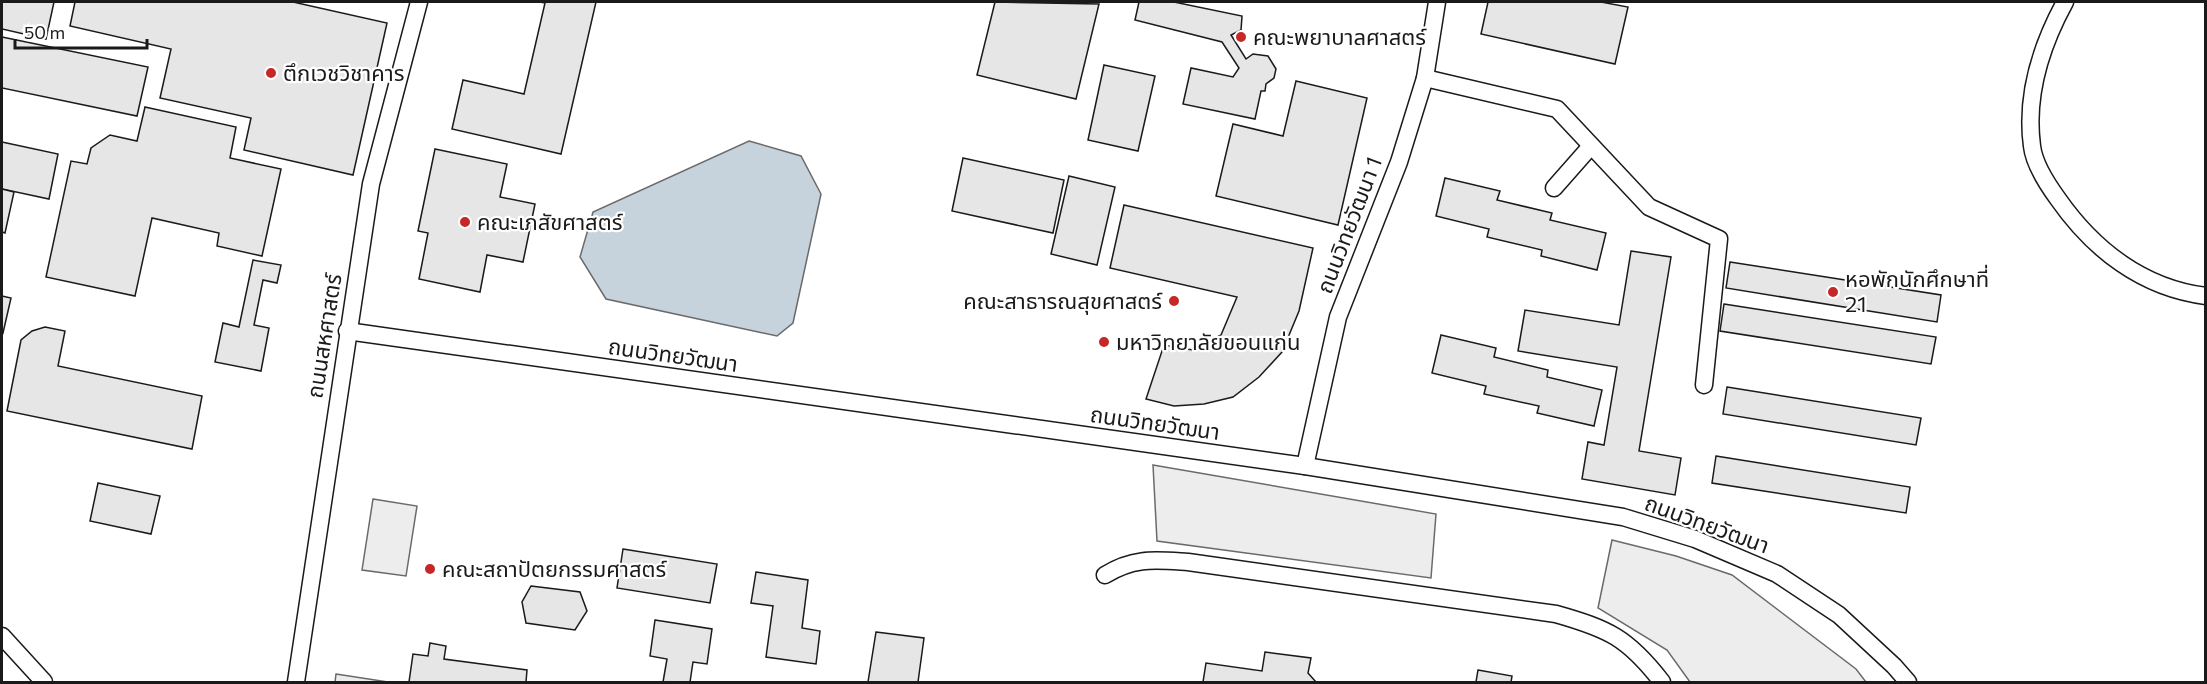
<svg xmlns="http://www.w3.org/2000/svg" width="2207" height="684" viewBox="0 0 2207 684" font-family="Commissioner,'Noto Sans Thai',sans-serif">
  <rect width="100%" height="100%" fill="#fff"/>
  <!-- parking -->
  <g fill="#ededed" stroke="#6a6a6a" stroke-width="1.5">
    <path d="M1153 465 1436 514 1431 578 1157 541Z"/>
    <path d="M373 499 417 506 406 576 362 570Z"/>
    <path d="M1612 540 1676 556 1732 575 1856 669 1866 682H1690L1667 650 1598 608Z"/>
    <path d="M336 674 388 682H335Z"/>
  </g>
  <!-- water -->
  <path fill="#c6d2dc" stroke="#6a6a6a" stroke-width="1.5" d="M749 141 801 156 821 194 793 323 777 336 606 299 580 257 593 212Z"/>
  <!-- building -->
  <g fill="#e6e6e6" stroke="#1a1a1a" stroke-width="1.5">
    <path d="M2 2H54L46 39 2 29Z"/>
    <path d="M75 2H293L387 23 353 175 244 150 251 118 160 98 171 49 70 26Z"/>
    <path d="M540 2H596L561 154 452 129 463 80 524 94 545 3Z"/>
    <path d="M995 2 1099 4 1076 99 977 75Z"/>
    <path d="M1139 2H1174L1242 16 1241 30 1231 35 1246 59 1253 54 1268 56 1276 69 1274 78 1266 84 1265 91H1261L1255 119 1183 104 1191 68 1233 77 1239 68 1222 42 1135 20Z"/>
    <path d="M1488 2H1601L1628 7 1615 64 1481 34Z"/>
    <path d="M2 37 148 67 137 116 2 88Z"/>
    <path d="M1104 65 1155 76 1138 151 1088 140Z"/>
    <path d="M1296 81 1367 98 1338 225 1216 196 1233 124 1283 136Z"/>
    <path d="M145 107 236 127 230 158 281 169 262 256 217 246 219 233 152 218 135 296 46 277 71 161 87 164 91 148 110 135 137 141Z"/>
    <path d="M2 142 58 154 49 199 2 189Z"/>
    <path d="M435 149 507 164 500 197 535 204 523 262 487 255 480 292 419 279 428 233 418 231Z"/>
    <path d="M963 158 1064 180 1053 233 952 211Z"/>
    <path d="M1069 176 1115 187 1097 265 1051 254Z"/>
    <path d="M1445 178 1500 191 1497 200 1552 213 1550 220 1606 233 1597 270 1541 256 1542 250 1487 237 1489 229 1436 216Z"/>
    <path d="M2 189 14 192 5 233 2 232Z"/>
    <path d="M1124 205 1313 248 1299 311 1282 352 1259 377 1233 397 1204 404 1174 406 1146 399 1164 345 1193 350 1221 335 1237 297 1110 268Z"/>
    <path d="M1631 251 1671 257 1639 451 1681 458 1675 495 1582 479 1588 442 1604 445 1617 367 1518 351 1525 310 1619 325Z"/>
    <path d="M253 260 281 265 277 283 263 280 254 325 269 328 261 371 215 362 223 323 239 327Z"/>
    <path d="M1730 262 1941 295 1937 322 1726 288Z"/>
    <path d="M2 296 11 298 3 333 2 332Z"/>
    <path d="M1724 304 1936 337 1931 364 1720 331Z"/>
    <path d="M45 327 65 331 58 366 202 396 192 449 7 411 21 340 32 331Z"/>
    <path d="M1441 335 1496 348 1494 357 1548 370 1547 377 1602 390 1594 426 1537 413 1539 406 1484 394 1486 386 1432 373Z"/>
    <path d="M1727 387 1921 418 1916 445 1723 414Z"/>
    <path d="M1716 456 1910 487 1906 513 1712 483Z"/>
    <path d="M98 483 160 496 151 534 90 521Z"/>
    <path d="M623 549 717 564 710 603 617 588Z"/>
    <path d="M756 572 808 580 802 628 820 631 816 664 766 657 773 606 751 603Z"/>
    <path d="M531 586 580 592 587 611 575 630 526 623 522 602Z"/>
    <path d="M655 620 712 629 707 664 693 662 690 682H663L667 659 650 656Z"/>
    <path d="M876 632 924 638 918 682H868Z"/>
    <path d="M430 643 446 646 444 659 527 670 526 682H409L413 654 428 656Z"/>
    <path d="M1265 652 1311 658 1308 673 1316 682H1203L1206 663 1262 671Z"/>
    <path d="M1478 670 1512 676 1511 682H1476Z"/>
  </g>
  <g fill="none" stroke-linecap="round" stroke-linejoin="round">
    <defs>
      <g id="street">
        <path d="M2065 2C2041 46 2025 94 2032 146 2034 164 2047 184 2058 199 2093 249 2142 288 2206 296"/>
        <path d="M1425 78 1557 109 1649 207 1719 239 1704 385"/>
        <path d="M1554 188 1591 146"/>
        <path d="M347 331 1305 466 1623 517 1695 539 1777 574 1839 615 1894 666 1908 682"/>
        <path d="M1305 466 1338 317 1399 162 1425 78 1437 2"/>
        <path d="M1105 575C1134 557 1155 560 1188 562L1556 614C1609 629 1628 638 1662 682"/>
        <path d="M2 636 44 682"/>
        <path d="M296 682 371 184 419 2"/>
      </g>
    </defs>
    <!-- street casing -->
    <use href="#street" stroke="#1a1a1a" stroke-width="19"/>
    <!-- street -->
    <use href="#street" stroke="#fff" stroke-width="16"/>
  </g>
  <!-- markers -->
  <g fill="#c62828" stroke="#fff" stroke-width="2">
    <circle cx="1241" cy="37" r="6"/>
    <circle cx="271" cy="73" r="6"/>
    <circle cx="465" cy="222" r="6"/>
    <circle cx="1833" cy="292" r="6"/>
    <circle cx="1174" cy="301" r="6"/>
    <circle cx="1104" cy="342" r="6"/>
    <circle cx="430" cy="569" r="6"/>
  </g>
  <g text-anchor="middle" stroke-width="4.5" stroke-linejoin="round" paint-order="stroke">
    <!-- poi labels -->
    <g font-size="22" fill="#1a1a1a" stroke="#fff" text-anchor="start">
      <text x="1253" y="45">คณะพยาบาลศาสตร์</text>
      <text x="283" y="81">ตึกเวชวิชาคาร</text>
      <text x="477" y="230">คณะเภสัขศาสตร์</text>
      <text x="1845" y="287">หอพักนักศึกษาที่<tspan x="1845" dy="25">21</tspan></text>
      <text x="1162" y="309" text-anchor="end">คณะสาธารณสุขศาสตร์</text>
      <text x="1116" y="350">มหาวิทยาลัยขอนแก่น</text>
      <text x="442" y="577">คณะสถาปัตยกรรมศาสตร์</text>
    </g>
    <!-- street labels -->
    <g font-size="22" fill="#1a1a1a" stroke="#fff">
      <text transform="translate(1349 225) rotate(-69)" y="8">ถนนวิทยวัฒนา 1</text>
      <text transform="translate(324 336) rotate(-81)" y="8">ถนนสหศาสตร์</text>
      <text transform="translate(673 355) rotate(8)" y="8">ถนนวิทยวัฒนา</text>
      <text transform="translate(1155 423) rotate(8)" y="8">ถนนวิทยวัฒนา</text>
      <text transform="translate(1707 524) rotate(20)" y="8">ถนนวิทยวัฒนา</text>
    </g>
  </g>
  <!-- border -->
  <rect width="2207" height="684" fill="none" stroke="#1a1a1a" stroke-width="6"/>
  <!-- scale -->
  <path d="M15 39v9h132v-9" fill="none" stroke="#1a1a1a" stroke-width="3"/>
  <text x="24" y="39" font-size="18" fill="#1a1a1a" stroke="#ffffff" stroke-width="4.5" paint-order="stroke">50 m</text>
</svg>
